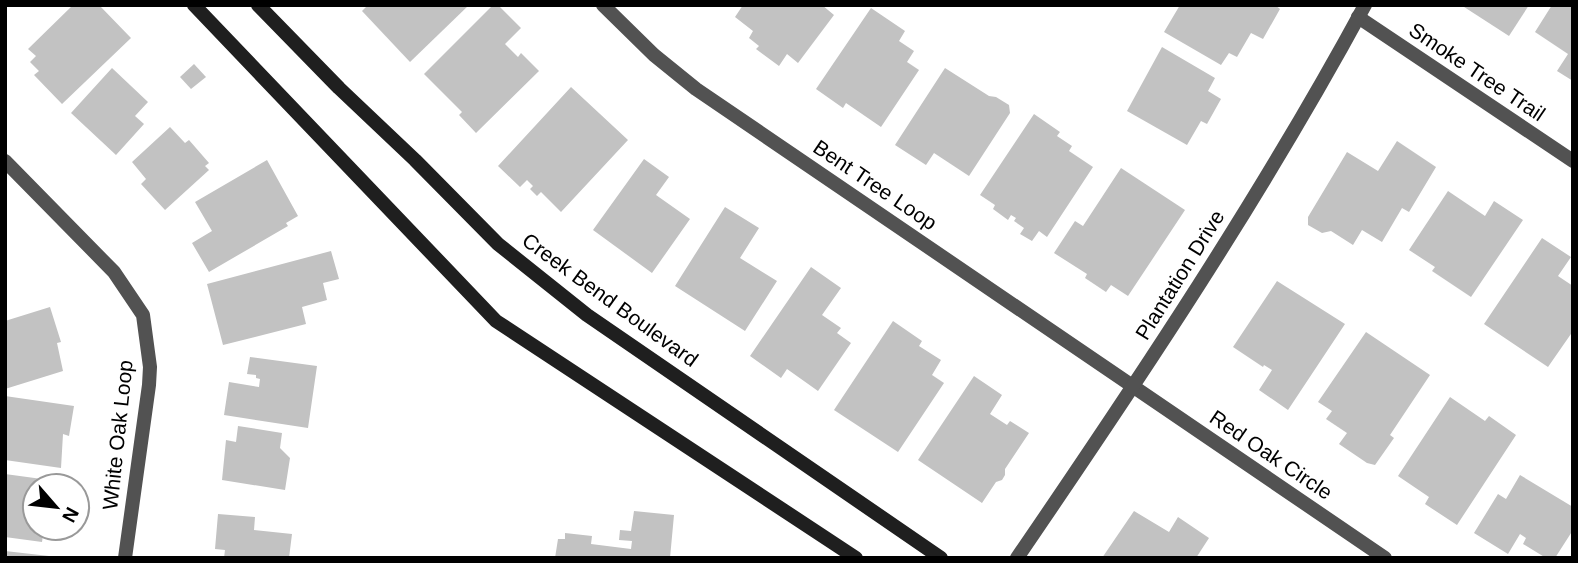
<svg xmlns="http://www.w3.org/2000/svg" width="1578" height="563" viewBox="0 0 1578 563" font-family="Helvetica,sans-serif">
  <rect width="100%" height="100%" fill="#fff"/>
  <!-- building -->
  <g fill="#c2c2c2">
    <path d="M73 5H99L131 38 62 104 34 75 39 71 30 62 36 56 28 49Z"/>
    <path d="M368 5H469L410 62 362 11Z"/>
    <path d="M493 5H498L521 28 505 44 518 57 521 53 539 71 476 133 459 115 462 112 424 74Z"/>
    <path d="M743 5H822L834 15 798 63 787 54 779 66 756 49 759 46 749 38 753 31 735 17Z"/>
    <path d="M1180 5H1275L1280 9 1263 39 1251 33 1237 57 1229 53 1221 65 1164 32Z"/>
    <path d="M1461 5H1529L1509 36Z"/>
    <path d="M1552 5H1573V81L1557 71 1568 54 1535 32Z"/>
    <path d="M871 8 905 31 899 41 914 51 907 62 919 70 881 127 846 103 843 108 816 89Z"/>
    <path d="M1162 47 1215 78 1208 91 1221 99 1207 124 1201 121 1187 145 1127 111Z"/>
    <path d="M194 64 206 77 191 89 180 77Z"/>
    <path d="M112 68 148 102 135 116 144 124 116 155 71 113Z"/>
    <path d="M945 68 989 96 996 97 1009 105 1010 113 969 176 934 153 926 165 895 145Z"/>
    <path d="M571 87 628 140 561 212 541 192 537 196 530 189 533 186 527 180 520 187 498 166Z"/>
    <path d="M1034 114 1060 132 1057 136 1072 146 1069 151 1093 167 1047 237 1039 231 1032 241 1020 234 1024 228 1014 221 1016 218 1011 215 1008 220 993 209 995 205 980 195Z"/>
    <path d="M170 127 185 143 189 140 209 163 205 166 209 170 165 210 141 184 146 179 132 162Z"/>
    <path d="M1397 141 1436 167 1409 212 1402 208 1382 242 1362 230 1353 245 1331 231 1322 233 1308 225V217L1347 152 1378 171Z"/>
    <path d="M644 159 669 177 656 195 690 219 652 273 593 230Z"/>
    <path d="M267 160 298 216 286 223 288 226 209 272 192 243 212 231 195 202Z"/>
    <path d="M1121 168 1185 210 1128 296 1111 285 1106 292 1085 278 1087 274 1054 253 1075 221 1083 226Z"/>
    <path d="M1448 191 1485 216 1494 201 1523 220 1471 297 1432 271 1435 267 1409 250Z"/>
    <path d="M725 207 759 228 740 258 777 281 745 331 675 286Z"/>
    <path d="M1542 238 1571 257 1558 276 1573 286V331L1548 367 1484 324Z"/>
    <path d="M331 251 339 279 323 283 327 300 302 307 306 324 223 345 207 284Z"/>
    <path d="M811 267 841 288 822 315 841 328 837 333 851 343 818 391 787 369 781 378 750 356Z"/>
    <path d="M1277 281 1345 324 1288 410 1259 390 1272 370 1264 365 1263 367 1233 347Z"/>
    <path d="M50 307 61 342 57 343 63 371 5 389V321Z"/>
    <path d="M893 321 922 341 919 346 941 360 932 375 944 383 898 452 834 410Z"/>
    <path d="M1366 332 1430 375 1390 435 1394 438 1375 465 1367 463 1339 444 1347 433 1326 419 1332 411 1318 402Z"/>
    <path d="M250 357 317 366 308 428 224 415 229 382 259 387 260 379 256 378V375L247 374Z"/>
    <path d="M974 376 1002 395 990 414 1007 425 1010 421 1029 433 1005 469V475L1002 480 996 482 982 503 918 460Z"/>
    <path d="M5 396 74 406 69 436 63 434 61 468 5 460Z"/>
    <path d="M1450 397 1485 421 1489 416 1516 435 1457 525 1425 504 1429 497 1398 476Z"/>
    <path d="M238 426 282 433 280 448 290 458 285 490 222 480 226 440 236 442Z"/>
    <path d="M5 474 64 482V486H35V528H44L42 542 5 537Z"/>
    <path d="M1520 475 1573 507V530L1555 558H1546L1523 544 1526 538 1520 534 1508 554 1474 533 1498 494 1506 499Z"/>
    <path d="M634 511 674 515 670 558H555L558 539H565V533L592 536 591 544 631 549 632 541 619 540 620 530 631 531Z"/>
    <path d="M1134 511 1169 532 1178 517 1209 538 1196 558H1102Z"/>
    <path d="M218 514 255 517 254 530 292 534 289 558H224L225 550 215 549Z"/>
    <path d="M5 551 49 556V558H5Z"/>
  </g>
  <g fill="none" stroke-linecap="round" stroke-linejoin="round">
    <!-- street -->
    <g stroke="#525252" stroke-width="14">
      <path d="M603 5 654 55 696 89 1385 558"/>
      <path d="M1358 17 1573 161"/>
      <path d="M5 161 114 272 143 315 150 367 149 385 125 558"/>
      <path d="M1017 558C1140 378 1261 197 1365 5"/>
    </g>
    <!-- secondary -->
    <g stroke="#1f1f1f" stroke-width="14">
      <path d="M194 5 496 321 856 558"/>
      <path d="M258 5 339 88 415 160 498 244 587 315 941 558"/>
    </g>
  </g>
  <g text-anchor="middle" stroke-width="5" stroke-linejoin="round" paint-order="stroke">
    <!-- street labels -->
    <g font-size="21" fill="#000" stroke="#fff">
      <text transform="translate(1477 72) rotate(34)" y="7">Smoke Tree Trail</text>
      <text transform="translate(875 185) rotate(34)" y="7">Bent Tree Loop</text>
      <text transform="translate(1180 275) rotate(-58)" y="7">Plantation Drive</text>
      <text transform="translate(610 300) rotate(36)" y="7">Creek Bend Boulevard</text>
      <text transform="translate(118 435) rotate(-84)" y="7">White Oak Loop</text>
      <text transform="translate(1271 455) rotate(34)" y="7">Red Oak Circle</text>
    </g>
  </g>
  <!-- border -->
  <rect width="1578" height="563" fill="none" stroke="#000000" stroke-width="14"/>
  <!-- north arrow -->
  <g transform="translate(56 507) rotate(118)"><circle r="33" fill="#ffffff" stroke="#999999" stroke-width="2"/>
  <path d="M0-5L12 26L0 18L-12 26Z" fill="#000000"/>
  <text y="-10" font-size="19" font-weight="bold" text-anchor="middle" fill="#000000">N</text>
  </g>
</svg>
